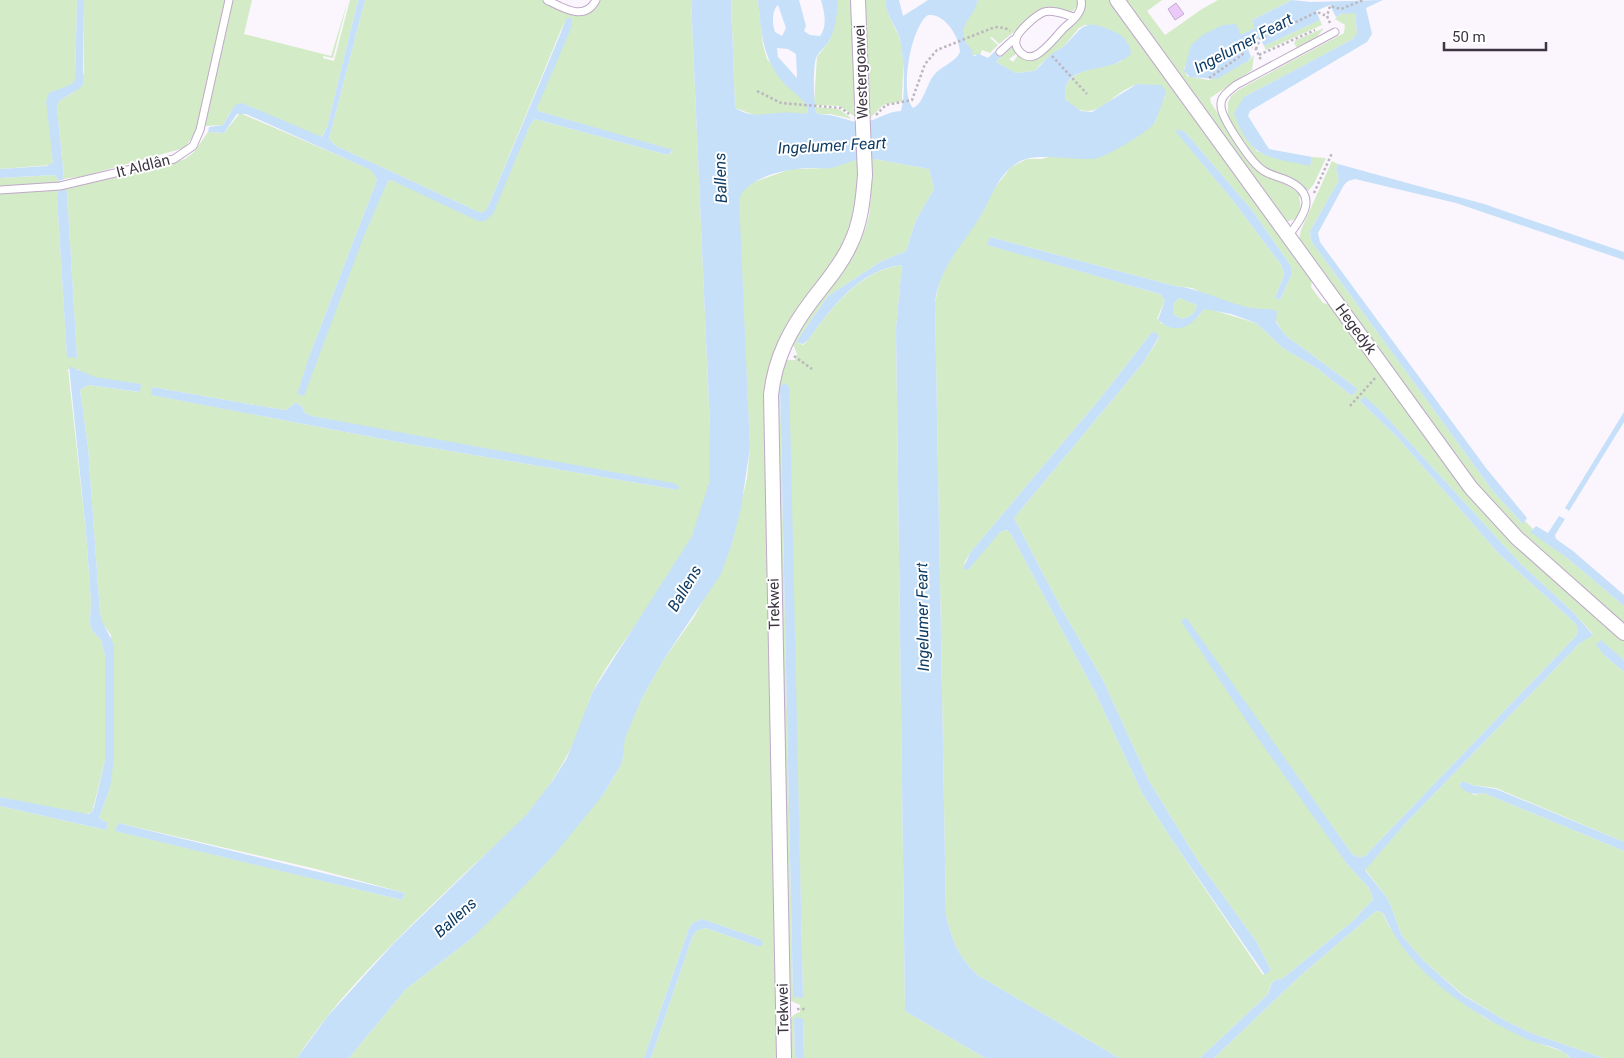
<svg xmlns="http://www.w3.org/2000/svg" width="1624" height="1058" viewBox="0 0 1624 1058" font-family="Roboto,sans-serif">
  <rect width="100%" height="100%" fill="#fbf6fd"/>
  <!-- green -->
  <g fill="#d3ebc6" fill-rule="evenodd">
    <path d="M0 0H77L75 80 73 84 49 93 53 160 51 165 0 169Z"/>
    <path d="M84 0H227L198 130 184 148 84 176 64 179 57 108 59 101 74 92 84 73Z"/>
    <path d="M233 0H252L244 34 331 56 348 0 333 58 323 56V58L334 61 350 0H358L327 127 321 138 249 106 231 111 223 125 205 126Z"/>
    <path d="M365 0H542C556 8 573 21 589 14L600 0H691L710 428C710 445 711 464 709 482 699 559 628 624 593 691 587 703 585 718 579 731 566 761 549 788 528 813 509 835 485 854 464 874 407 929 340 992 297 1058H0V806L106 830 108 823 99 818 110 788 111 635 102 623 100 613 88 447 80 390 88 385 139 392 141 384C125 381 88 381 78 369H68L86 533 91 602 90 622 91 629 101 640 105 655V761L92 812 83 815 0 797V192L59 189 57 197 67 356 77 358 67 192 64 188 133 174 185 159 194 152 208 132 224 133 240 113 372 170 377 180 310 354 388 181 391 180 485 221 530 125 535 119 668 155 673 151 538 111 537 108 565 20 490 202 486 210 481 213 336 146 329 139ZM152 387 278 409 286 410 295 403 301 405 305 413 312 416 678 490 398 442 152 395ZM118 823 316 869 405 893 402 900 116 831Z"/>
    <path d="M731 0H758L763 45 767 59 806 104 808 110 806 114 778 113 757 116 735 108Z"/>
    <path d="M838 0H854L858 119 840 106 814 105 817 57 830 40Z"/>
    <path d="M863 0H885C886 14 894 24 899 37 906 57 902 80 902 101L883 105 870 118H868Z"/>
    <path d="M977 0H1077L1078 5 1072 12 1043 8 999 44 992 37 990 38 998 45 990 53 982 50 980 55H972C970 47 964 41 963 33 963 20 977 11 977 0Z"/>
    <path d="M1084 0H1109L1174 92 1312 278 1311 287 1323 303 1331 305 1462 485 1624 640V660L1601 641 1605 656 1624 672V842L1496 788 1472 785 1463 781 1459 785 1474 795 1484 793 1624 851V1058H1603L1531 1033 1506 1021 1462 994 1424 961 1402 936 1388 899 1365 869 1405 824 1580 643 1593 634 1574 613 1520 563 1381 411 1360 401 1399 439 1499 554 1576 624 1579 627 1576 636 1365 856 1360 858 1352 854 1185 618 1347 864 1369 888 1373 899 1353 921 1282 979C1269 979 1271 987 1267 995L1200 1058H1119L979 976C959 958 952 941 946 915L935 303 941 275 962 240 980 217 993 190 1011 167 1027 159H1042L1155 123 1162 100 1165 97 1158 85C1151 88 1142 82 1135 85 1108 95 1094 128 1066 100 1058 67 1102 70 1122 61L1098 26 1085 25 1079 28 1064 46 1047 58 1034 71 1016 73 996 62 1013 46 1016 54 1009 59 1013 62 1018 55 1026 60 1038 59 1080 16 1085 7ZM1176 131 1185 132 1252 210 1291 266V276L1280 300 1275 298 1284 275 1282 266 1234 202ZM990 237 1175 286 1192 288 1209 296 1232 304 1259 310H1267C1276 317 1278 326 1285 335L1358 389 1352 396 1318 369 1283 348 1256 323 1209 309H1204L1199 316 1162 324 1157 319 1165 300 1160 294 988 245ZM1152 332 1158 335 1159 338 1143 363 1014 518 1061 608 1103 680 1149 781 1198 861 1256 941 1271 970 1263 975 1172 840 1142 793 1096 694 1011 534 1008 530 1000 532 963 565 970 553 1103 395Z"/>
    <path d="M1124 0H1162L1147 11 1165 35 1202 9 1218 0H1292L1252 20 1256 28 1241 35 1191 45 1188 63 1184 68 1187 76 1209 80 1248 61 1254 55 1252 70 1210 98 1211 103 1255 169C1269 180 1286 182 1299 194L1301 210 1296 219 1285 222Z"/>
    <path d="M1355 13 1357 34 1353 39 1244 97 1256 151 1310 165 1312 157 1326 158 1314 184 1308 191 1293 179 1267 169 1259 163 1228 118V103L1231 96 1240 89 1344 33 1345 25 1335 19C1340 12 1347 13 1355 13Z"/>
    <path d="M1320 20 1322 25 1266 50 1264 46Z"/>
    <path d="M1324 28 1317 37 1297 48 1294 43 1296 40Z"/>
    <path d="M815 107 839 109 852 119 830 114H817Z"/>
    <path d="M859 158 862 175 848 240 776 350 781 1058H651L693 935 698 930 706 928 760 947V939L702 919 693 923 689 928 644 1058H349L406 989 471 939 603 795 622 763 624 738 642 698 664 659 694 617 731 547 747 478 750 448 738 199 742 191 754 182 791 169 830 168Z"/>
    <path d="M869 158 929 169 934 189 916 220 906 251 880 262 828 296 798 339V343L803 345 808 340C832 307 859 271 902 265L896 328 905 1011 985 1058H804L803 1019H794L795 1058H787C788 1043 782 1016 800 1012V1005L789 1000 774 423 778 379 786 360H795L797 354 792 342 794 334C819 301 867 250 870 207 872 191 870 174 869 158ZM780 386 793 579 803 997H793Z"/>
    <path d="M1332 161 1338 164 1336 169 1339 180 1310 231 1311 241 1492 490 1522 523 1525 521 1533 529 1531 531 1566 557 1624 606V625L1520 532 1486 497 1299 240 1301 230Z"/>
    <path d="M55 175 60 183 0 187V178Z"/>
    <path d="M1179 298 1197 305C1196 313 1189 318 1181 319L1173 314V304Z"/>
    <path d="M1376 911 1382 912 1390 928 1455 997 1485 1018 1530 1040 1564 1052 1570 1058H1214L1300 976Z"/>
  </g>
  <!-- water -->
  <g fill="#c6e0fa" fill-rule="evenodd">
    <path d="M77 0H84L83 84 80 88 59 101 57 108 64 179 59 181 55 175 0 178V169L47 166 53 162 46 101 49 93 72 84 75 80Z"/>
    <path d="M358 0H365L329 139 336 146 481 213 486 210 490 202 567 18H571L572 26 537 108 538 111 673 150 668 155 535 119 530 125 493 214 485 221H478L391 180 388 181 364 236 304 396 297 394 310 354 377 180 371 170 246 114H237L224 133 208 132 209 127 223 125 235 105 242 103 322 137 327 127Z"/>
    <path d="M691 0H731L735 108C753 118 759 114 778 113 787 112 797 113 806 114L808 110C805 98 790 91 782 81 762 57 761 30 758 0H799L806 26 804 31 810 35 820 36C828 26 824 11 821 0H838C837 13 836 27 830 39 827 46 819 51 816 58 813 67 813 106 817 114 831 114 842 118 855 122 870 126 885 111 901 111 906 95 904 52 899 36 894 23 886 15 885 0H899L903 16 928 0H977C978 17 949 26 973 51L972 55 976 56 977 53 988 58 997 49 1003 55 996 62 1016 73 1034 71C1040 67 1043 62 1048 57 1052 53 1059 50 1064 46 1083 28 1082 17 1113 31 1124 36 1130 43 1131 54 1124 60 1116 64 1107 66 1088 71 1060 71 1066 100L1081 111 1092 112 1137 84 1161 85 1166 91C1166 94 1157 118 1155 122 1149 132 1106 157 1094 159 1075 160 1041 154 1026 159 999 168 993 196 980 217 962 246 939 267 935 303L946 915C952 941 959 958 979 976L1119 1058H985L905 1011 896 328 902 265C859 270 832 307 808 340L803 344 798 343V339L828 296 880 262 906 251 916 220 934 189 929 169 869 158C855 158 844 165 831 168 824 169 815 168 808 168 785 169 748 177 739 199L750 448 741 508 731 547 721 574 664 659 642 698 625 738 622 763 603 795 554 855 501 910 471 939 406 989 349 1058H297L327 1017 394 943 527 814 553 780 567 758 593 691 692 536 709 483 710 428ZM778 5 786 28 782 36 775 32C772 24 772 10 778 5ZM928 15C945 13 959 36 960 52 956 62 941 66 934 75 926 85 924 103 913 108 899 94 911 26 928 15ZM777 48 788 49 796 54 797 78 778 57Z"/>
    <path d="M1292 0 1311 2 1383 0 1366 8 1372 34 1367 42 1250 111 1248 116 1269 149 1312 157 1310 166C1268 157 1250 159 1234 113L1244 97 1353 39 1357 33 1355 13 1341 14 1336 17 1330 5 1316 11 1320 20 1264 46 1260 38 1246 44 1251 57 1248 61 1217 79 1190 77 1184 71 1191 45 1204 34 1223 25 1236 24 1241 35 1255 28 1252 20Z"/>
    <path d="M1177 129 1185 132 1252 210 1291 266V276L1280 300 1275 298 1284 275 1282 266 1234 202 1176 132Z"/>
    <path d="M1338 164 1484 204 1624 252V260L1456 203 1355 179 1348 181 1344 185 1318 233 1320 242 1486 468 1527 518 1523 524 1492 490 1311 241 1310 231 1339 180 1336 169Z"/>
    <path d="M64 188 67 192 77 358 67 357 57 197 59 189Z"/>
    <path d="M990 237 1175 286C1198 288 1222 301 1247 307 1256 310 1272 308 1277 311L1276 322 1285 335 1358 389 1352 396 1318 369 1283 348 1256 323 1231 314 1204 309C1191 327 1177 336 1158 320L1165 300 1160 294 987 245ZM1179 298 1197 305C1196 313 1189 318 1181 319L1173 314V304Z"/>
    <path d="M1152 332 1157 333 1159 337 1143 363 1014 518 1061 608 1103 680 1149 781 1198 861 1256 941 1271 970 1265 975 1172 840 1142 793 1096 694 1011 534 1007 530 1000 532 968 570 963 569 970 553 1103 395Z"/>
    <path d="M69 366 95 377 141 384 140 392 88 385 80 390 88 447 100 613C102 627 112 635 114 648V759L110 788 99 818 108 823 106 830 0 806V797L88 814 92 812 94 807 105 761V655L101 640 91 629 90 622 91 602 86 533Z"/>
    <path d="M786 383 789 387 791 455 803 998 793 997 780 386Z"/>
    <path d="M152 387 278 409 286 410 295 403 301 405 305 413 312 416 673 483 679 486 678 490 398 442 151 395Z"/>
    <path d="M1364 396 1381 411 1520 563 1574 613 1593 635 1580 643 1405 824 1365 870 1388 899 1402 936 1424 961 1461 994 1506 1021 1531 1033 1603 1058H1570C1563 1047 1540 1045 1529 1040 1471 1014 1410 974 1384 915L1382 912 1376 911 1300 976 1214 1058H1200L1267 995C1272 987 1269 979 1282 979L1353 921 1373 899 1369 888 1347 864 1257 737 1181 621 1185 618 1188 620 1352 854 1360 858 1365 856 1576 636 1578 630 1576 624 1499 554 1399 439 1360 401Z"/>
    <path d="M1624 412V422L1569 511 1565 508Z"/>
    <path d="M1559 516 1565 519 1555 535 1556 539 1573 551 1624 595V606L1566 557 1530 532 1536 526 1548 533Z"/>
    <path d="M1601 640 1624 660V672L1605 656 1596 645Z"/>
    <path d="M1463 781 1472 785 1496 789 1624 842V851L1484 793C1474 795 1466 794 1459 785Z"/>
    <path d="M118 823 405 893 402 900 115 831Z"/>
    <path d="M702 919 760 939 763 943 760 947 706 928 698 930 693 935 651 1058H644L689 928 693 923Z"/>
    <path d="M797 1017 803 1019 804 1058H795L794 1019Z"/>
  </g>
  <!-- building -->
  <path fill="#ebc9fa" stroke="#c1accb" d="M1176 3 1184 14 1175 20 1168 9Z"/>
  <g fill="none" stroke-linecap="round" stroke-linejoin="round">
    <defs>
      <g id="service">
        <path d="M547 0C563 8 585 22 596 0"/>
        <path d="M1074 17C1066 15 1053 9 1044 12 1036 15 1018 31 1016 39 1014 49 1025 61 1036 55 1046 50 1056 36 1064 28 1072 21 1084 12 1081 0"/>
        <path d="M1000 52 1013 40H1016"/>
        <path d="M0 190 60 186 174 159 193 146 200 130 229 0"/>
        <path d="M1288 236C1306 214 1319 193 1284 179 1276 176 1266 174 1260 168 1250 160 1221 118 1221 106 1220 96 1229 91 1236 85L1335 32"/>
      </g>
      <g id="minor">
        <path d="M858 0 862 104"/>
        <path d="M1117 0 1471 488 1517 538 1624 633"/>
        <path d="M784 1058 771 395C775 358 790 329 813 299 826 282 841 265 850 245 861 223 863 200 865 175"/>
      </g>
    </defs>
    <!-- service casing -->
    <use href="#service" stroke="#bfa9c9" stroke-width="9"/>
    <!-- minor casing -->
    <use href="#minor" stroke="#bfa9c9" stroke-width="16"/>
    <!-- path -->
    <g stroke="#bcb6bf" stroke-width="2.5" stroke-dasharray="2.5 2.5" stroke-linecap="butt">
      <path d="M1330 23 1327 16 1330 6 1341 9 1363 0"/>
      <path d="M1256 49 1260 39 1317 12 1327 16"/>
      <path d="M1259 55 1315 30"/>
      <path d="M1052 56 1087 94"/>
      <path d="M1209 78 1242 55 1247 45 1256 49 1261 60"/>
      <path d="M757 91 781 103 841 108 849 114"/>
      <path d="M876 115 886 105 912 100 925 64 937 50 995 27 1005 28 1010 31"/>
      <path d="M1314 193 1332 153"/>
      <path d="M794 356 812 369"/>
      <path d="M1350 406 1376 377"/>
      <path d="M797 1009H806"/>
    </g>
    <!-- service -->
    <use href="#service" stroke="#fff" stroke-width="7"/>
    <!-- minor -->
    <use href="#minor" stroke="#fff" stroke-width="14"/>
    <defs>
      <path id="minor-bridge" d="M862 104 865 175"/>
    </defs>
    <!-- minor-bridge casing -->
    <use href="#minor-bridge" stroke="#bfa9c9" stroke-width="16" stroke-linecap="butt"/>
    <!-- minor-bridge -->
    <use href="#minor-bridge" stroke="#fff" stroke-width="14"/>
  </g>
  <g text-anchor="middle" stroke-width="4" stroke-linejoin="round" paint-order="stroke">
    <!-- street labels -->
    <g font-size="15" fill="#3e3542" stroke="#fff">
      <text transform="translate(861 72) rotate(-92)" y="5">Westergoawei</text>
      <text transform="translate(143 166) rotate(-14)" y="5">It Aldlân</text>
      <text transform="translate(1356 329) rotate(54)" y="5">Hegedyk</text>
      <text transform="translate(774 604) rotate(-91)" y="5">Trekwei</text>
      <text transform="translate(783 1009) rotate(-91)" y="5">Trekwei</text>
    </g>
    <!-- water labels -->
    <g font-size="16" font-style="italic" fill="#0e3c64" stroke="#fff">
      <text transform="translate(1243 43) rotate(-28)" y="6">Ingelumer Feart</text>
      <text transform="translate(832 145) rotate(-3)" y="6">Ingelumer Feart</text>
      <text transform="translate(720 178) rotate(-92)" y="6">Ballens</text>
      <text transform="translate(684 588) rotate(-59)" y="6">Ballens</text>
      <text transform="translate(922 617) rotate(-91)" y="6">Ingelumer Feart</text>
      <text transform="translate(455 917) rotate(-42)" y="6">Ballens</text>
    </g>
  </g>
  <!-- scale -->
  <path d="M1444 42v8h102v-8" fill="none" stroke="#3e3542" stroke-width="2.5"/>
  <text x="1452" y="42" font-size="15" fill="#3e3542" stroke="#ffffff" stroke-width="4" paint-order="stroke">50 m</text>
</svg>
